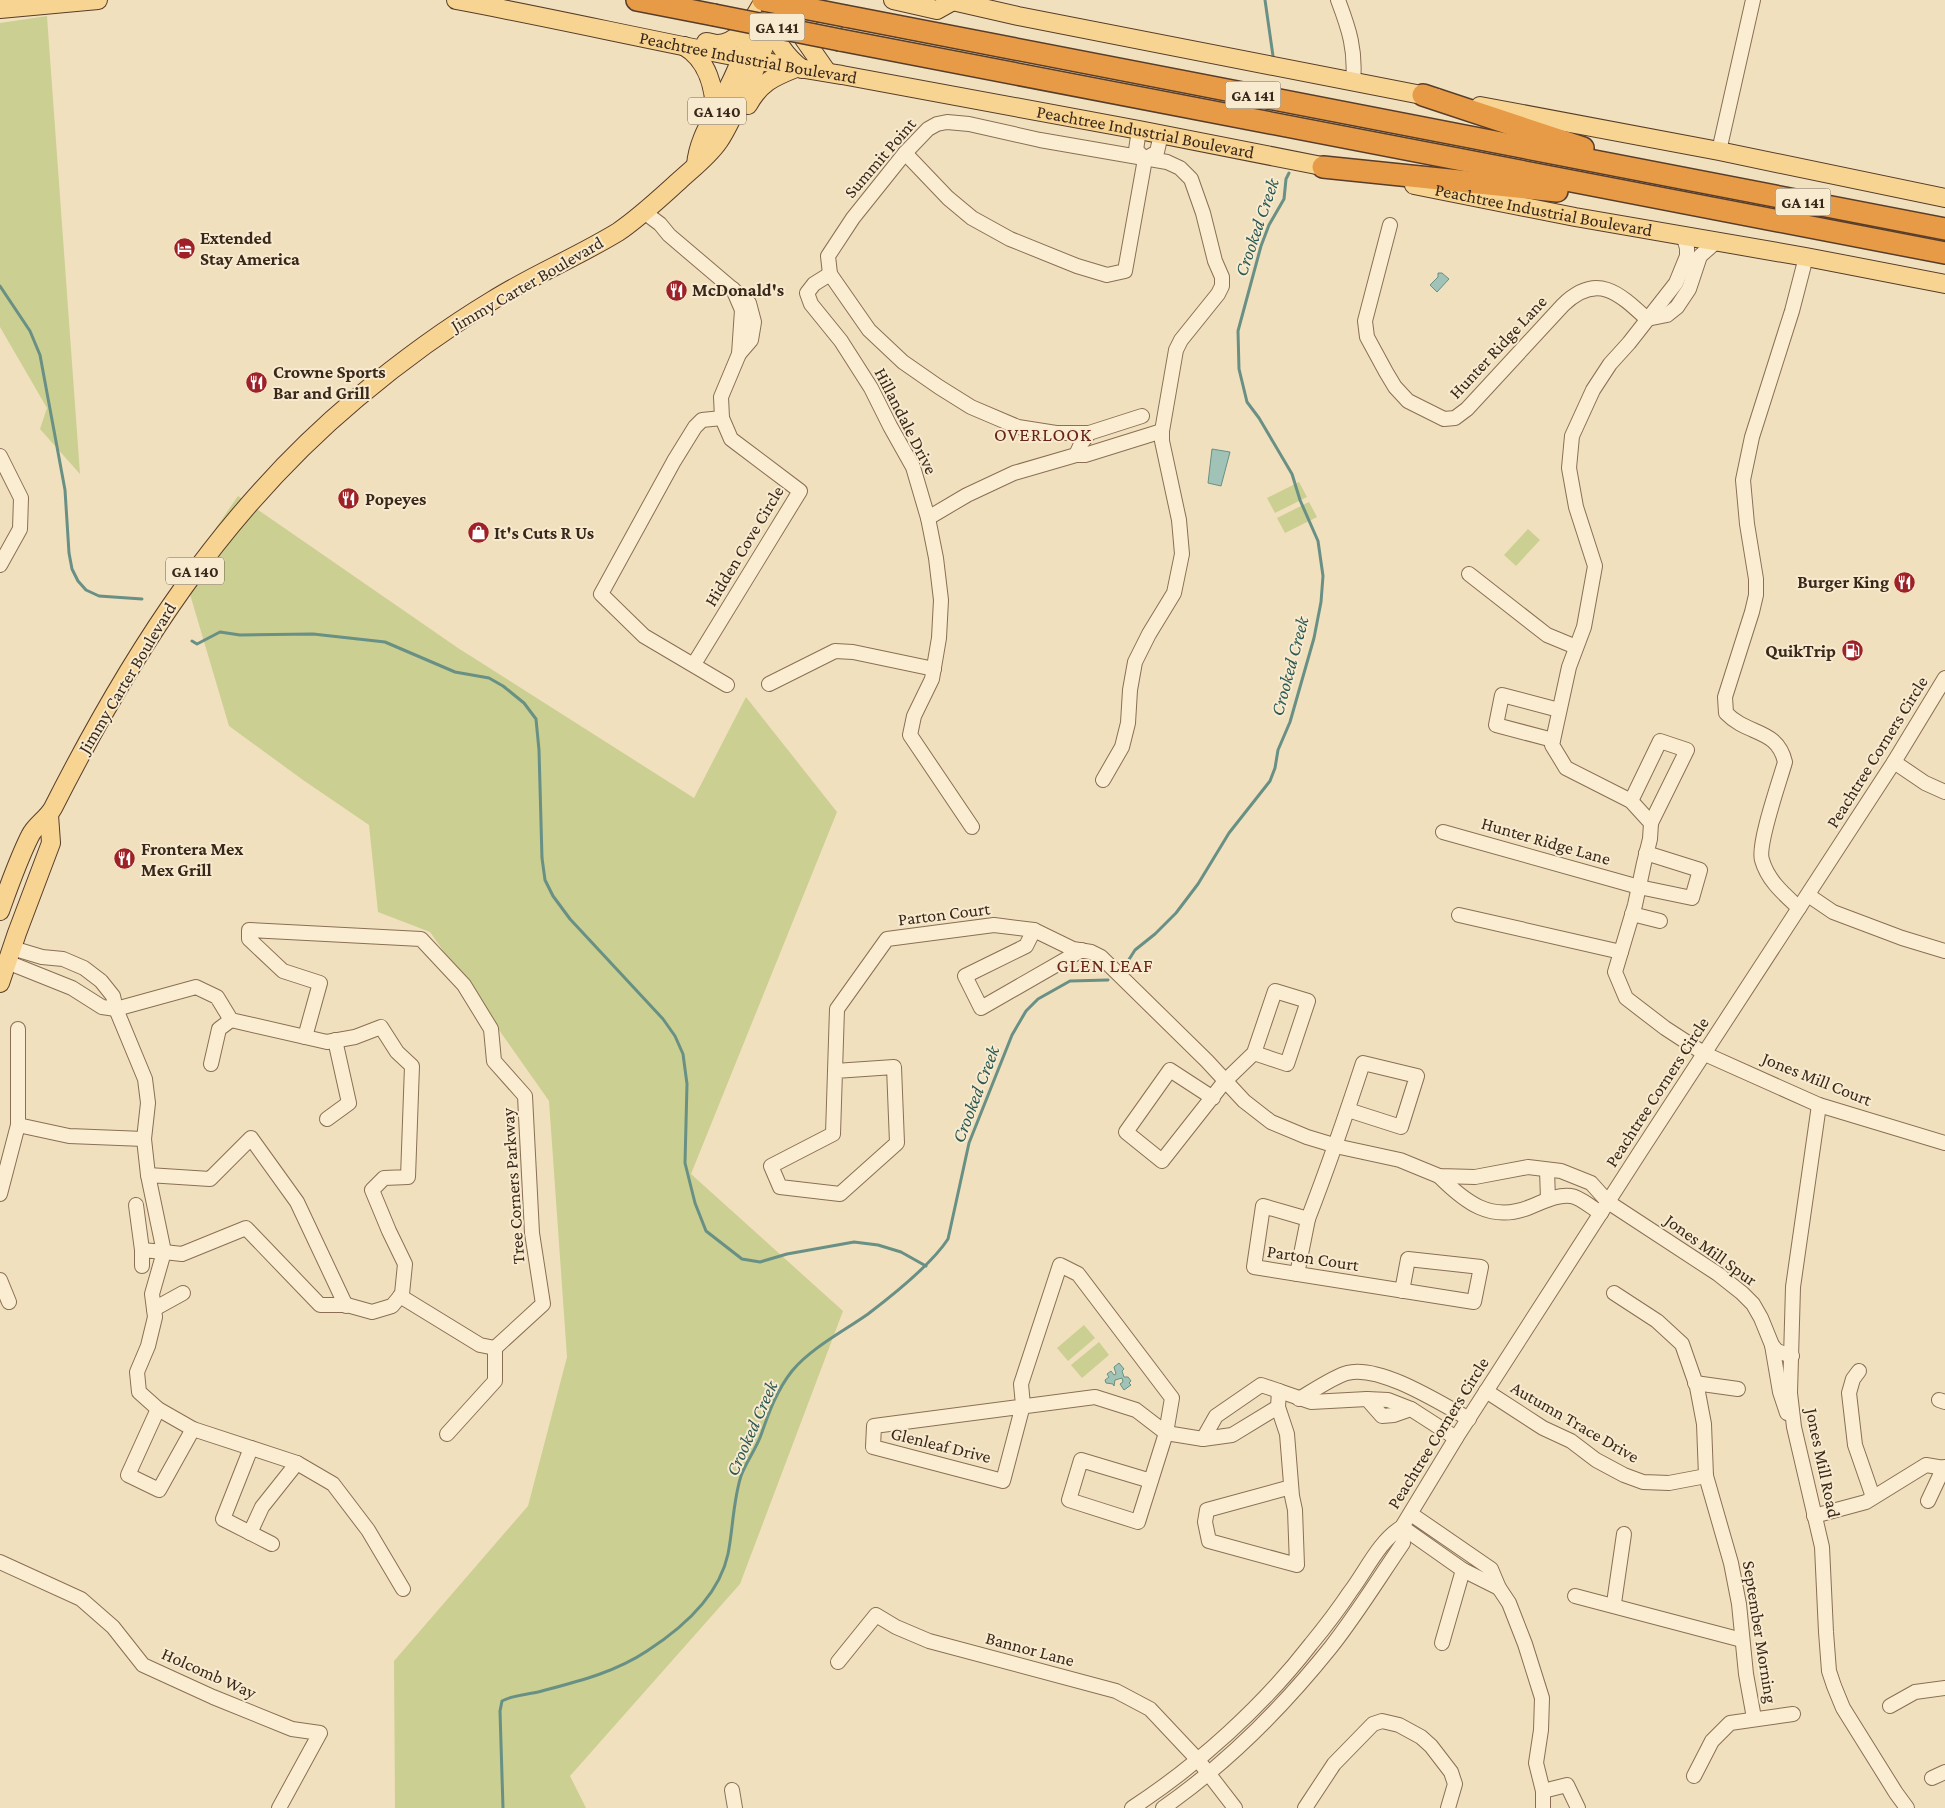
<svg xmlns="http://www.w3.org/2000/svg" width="1945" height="1808" viewBox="0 0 1945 1808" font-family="'Crimson Pro',serif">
  <rect width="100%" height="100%" fill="#f1e0be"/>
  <!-- green -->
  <g fill="#cbcf91">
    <path d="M47 16 80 474 40 429 47 408 0 327V23Z"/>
    <path d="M1299 482 1307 497 1275 513 1267 498Z"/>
    <path d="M238 496 458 648 694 798 746 697 837 812 691 1174 843 1311 740 1584 570 1776 586 1808H395L394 1661 528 1506 567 1357 549 1101 430 932 378 912 369 825 303 780 229 726 184 574Z"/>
    <path d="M1309 502 1317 517 1285 533 1277 518Z"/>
    <path d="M1528 529 1540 540 1516 566 1504 555Z"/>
    <path d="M1084 1325 1095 1338 1068 1361 1057 1348Z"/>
    <path d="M1099 1342 1109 1355 1082 1378 1071 1365Z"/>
  </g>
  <!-- water -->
  <g fill="#a1c2b7" stroke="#689085">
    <path d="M1438 273H1442L1449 279 1437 292 1430 285 1438 277Z"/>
    <path d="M1212 449 1230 452 1221 486 1208 483Z"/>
    <path d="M1119 1363 1124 1369 1122 1371 1124 1377H1128L1131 1381 1129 1383 1131 1385 1124 1390 1120 1384 1123 1382 1122 1378 1115 1380 1114 1386 1113 1384 1106 1383 1105 1380 1109 1377 1107 1374 1111 1371 1114 1375 1116 1374 1114 1367Z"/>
  </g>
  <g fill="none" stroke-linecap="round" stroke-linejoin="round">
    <!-- stream -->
    <g stroke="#689085" stroke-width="3">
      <path d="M1265 0 1273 56"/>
      <path d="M0 286 30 331 40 355 65 490 69 553 72 569 78 581 86 590 99 596 142 599"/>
      <path d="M192 641 197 644 220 632 240 635 313 634 385 642 455 672 489 678 503 686 524 703 536 719 539 750 542 858 545 880 553 896 570 919 663 1019 675 1036 683 1054 687 1084 685 1163 695 1203 706 1231 742 1259 760 1262 787 1254 854 1242 878 1245 901 1252 926 1266"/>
      <path d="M1128 961 1135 950 1155 934 1176 913 1198 884 1229 833 1270 781 1275 768 1278 750 1290 722 1314 638 1321 602 1323 576 1318 541 1300 500 1292 474 1259 418 1247 402 1239 369 1238 331 1261 246 1269 225 1284 199 1286 179 1289 173"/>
      <path d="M503 1808 500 1711 502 1701C513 1695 525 1695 538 1692 576 1682 614 1673 647 1651 681 1629 719 1596 728 1554 733 1529 733 1501 741 1476 746 1462 756 1449 761 1435 769 1412 777 1390 792 1371 811 1348 844 1331 868 1314 893 1295 931 1265 948 1239L969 1143 1012 1035 1026 1011 1038 999 1070 981 1108 980"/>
    </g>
    <defs>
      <g id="minor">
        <path d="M1338 0C1349 29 1356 50 1353 82"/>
        <path d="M1139 130 1136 150 1145 159"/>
        <path d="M1719 151 1753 0"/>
        <path d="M905 153 948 198 972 218 1010 239 1077 266 1107 275 1125 271 1145 159"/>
        <path d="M1145 159 1157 152 1161 134"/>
        <path d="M644 212 660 224 669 235 749 303 754 322 751 340 739 354"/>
        <path d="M1390 225 1365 321 1367 337 1386 372 1395 387 1408 401 1444 419 1455 418 1467 409 1563 305C1597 272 1619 293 1647 319"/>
        <path d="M1683 235 1687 248V256L1676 283 1629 343 1610 364 1593 390 1572 436 1569 468 1576 507 1595 566 1584 627 1569 667 1552 745 1566 768 1631 801 1651 823 1650 839 1644 863 1635 905 1615 972 1626 998 1665 1028 1705 1054 1819 1105 1945 1143"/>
        <path d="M830 274 814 284 807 293 811 304 841 341 871 388 890 426 913 467 928 518 936 558 941 600 939 638 932 679 914 716 910 735 972 827"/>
        <path d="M1647 319 1667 315 1677 307 1689 289 1700 256 1717 241"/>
        <path d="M722 418 702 420 695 427 674 461 601 594 644 636 727 685"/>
        <path d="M1076 455H1085L1162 431"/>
        <path d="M0 456 21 498 20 529 0 565"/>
        <path d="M928 518 967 495 1014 473 1076 455 1081 444 1089 433"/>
        <path d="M1469 574 1547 635 1576 647"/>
        <path d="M694 664 800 491 731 439 722 418 721 397 739 354 742 310 733 289"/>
        <path d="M769 684 835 651 853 652 934 669"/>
        <path d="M1553 740 1496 725 1502 695 1559 710"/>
        <path d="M1894 762 1925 783 1945 792"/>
        <path d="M1103 780 1122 747 1128 723 1130 690 1135 662 1149 634 1174 593 1182 554 1179 520 1162 441V431L1176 350 1181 340 1218 294 1222 286V277L1215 261 1203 213 1191 179 1180 168 1167 162 1040 140 969 124 947 122 937 124 928 129 905 153 853 218 828 256 830 274 869 330 903 362 939 387 971 407 1018 427 1056 433H1089L1142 416"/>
        <path d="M1631 801 1660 741 1687 750 1651 823"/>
        <path d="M1443 832 1639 887 1692 898 1700 870 1646 853"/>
        <path d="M1808 895 1833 912 1902 938 1945 951"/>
        <path d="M1799 908C1784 894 1768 881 1762 860 1757 845 1780 780 1785 762 1777 728 1748 736 1726 713L1725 697 1752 612 1756 595V579L1747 524 1743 480 1752 437 1792 311 1806 257"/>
        <path d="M1632 914 1660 921"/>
        <path d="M1459 915 1621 952"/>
        <path d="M12 948 42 957 63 959 84 968 101 981 113 996 116 1009 145 1079 148 1103 144 1139 148 1175"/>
        <path d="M1082 950 981 1008 965 976 1026 946 1034 930 1073 949 1091 952 1101 957 1207 1061 1244 1101 1271 1122 1307 1137 1340 1147 1400 1160 1439 1176 1475 1177 1528 1167 1561 1171 1591 1183 1608 1202 1718 1274 1742 1293 1753 1304 1761 1318 1772 1345 1777 1351 1792 1356"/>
        <path d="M7 962 72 988 102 1007 116 1009 196 987 217 997 231 1020 327 1042 355 1037 381 1027 397 1052 412 1066 408 1177 384 1178 372 1190 389 1231 405 1264 402 1294 392 1306 372 1312 347 1305H320L246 1228 182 1254 164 1252 152 1294 155 1317 148 1346 137 1372 139 1392 158 1409 193 1429 297 1463 333 1484 368 1530 403 1589"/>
        <path d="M18 1029V1125L69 1136 144 1139"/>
        <path d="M305 1037 320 983 283 971 249 939V930L421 939 464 985 491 1029 494 1061 525 1096 532 1233 543 1304 495 1348V1381L447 1434"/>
        <path d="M211 1064 219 1029 231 1020"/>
        <path d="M835 1071 894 1067 897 1143 840 1194 780 1187 771 1166 833 1134 837 1009 887 939 994 925 1034 930"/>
        <path d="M1213 1098 1170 1070 1126 1132 1162 1161 1225 1081 1254 1053 1275 991 1308 1001 1287 1064 1254 1053"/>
        <path d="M1819 1105 1793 1287 1790 1393 1794 1427 1822 1547 1826 1632 1829 1671 1834 1686 1843 1708 1896 1793 1907 1808"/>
        <path d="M1348 1110 1401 1127 1417 1076 1363 1063C1346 1115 1328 1167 1308 1219L1263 1206 1254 1267 1474 1302 1481 1267 1408 1259 1402 1291"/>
        <path d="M327 1119 349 1103 335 1040"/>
        <path d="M1547 1170 1548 1199"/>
        <path d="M1439 1176C1465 1202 1491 1223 1530 1207 1543 1202 1557 1194 1571 1196 1580 1197 1592 1208 1601 1213"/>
        <path d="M0 1194 18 1125"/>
        <path d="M136 1205 142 1250"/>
        <path d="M142 1266V1250L164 1252 148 1175 210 1179 251 1138 297 1202 346 1306"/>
        <path d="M1297 1274 1308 1219"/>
        <path d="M0 1280 9 1302"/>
        <path d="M1614 1293 1657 1321 1682 1344 1697 1387 1704 1424 1706 1476 1731 1563 1739 1604 1746 1674 1754 1718"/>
        <path d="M400 1296 480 1345 495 1348"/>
        <path d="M154 1309 183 1293"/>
        <path d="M1772 1345 1780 1392 1787 1413"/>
        <path d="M1859 1371 1853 1379 1849 1393 1855 1445 1873 1497"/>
        <path d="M1695 1383 1738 1389"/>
        <path d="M1486 1391 1543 1428 1571 1441 1596 1460 1624 1475 1643 1482 1669 1483 1706 1476"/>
        <path d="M1299 1399C1311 1392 1335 1376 1347 1373 1379 1364 1440 1403 1469 1419"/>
        <path d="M1367 1399 1388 1400 1411 1409"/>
        <path d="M1939 1400 1945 1402"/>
        <path d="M1023 1405 1021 1384 1060 1265 1078 1274 1172 1398 1166 1433 1136 1410 1095 1397 874 1426 873 1447 1003 1481 1023 1405"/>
        <path d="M158 1409 128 1475 159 1490 193 1429"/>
        <path d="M1203 1439 1216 1416 1261 1385 1279 1391"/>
        <path d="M251 1448 223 1519 272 1544"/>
        <path d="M1151 1481 1081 1460 1069 1500 1138 1522 1166 1433 1203 1439 1232 1435 1278 1407"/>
        <path d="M1291 1487 1207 1510 1205 1522 1209 1541 1297 1565 1295 1510 1292 1496 1287 1434 1278 1407 1279 1391 1311 1402 1367 1399 1382 1416 1394 1415 1411 1409 1456 1438"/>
        <path d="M1928 1501 1944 1467"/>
        <path d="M1814 1516 1866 1502 1926 1465 1945 1468"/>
        <path d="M1402 1527 1463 1570 1499 1588 1491 1569 1411 1514"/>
        <path d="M250 1533 262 1507 297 1463"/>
        <path d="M0 1562 81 1599 113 1627 143 1665 213 1697 292 1729 320 1733 279 1808"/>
        <path d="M1499 1588 1509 1603 1525 1644 1542 1698 1541 1730 1536 1763 1543 1791"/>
        <path d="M1575 1596 1742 1640"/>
        <path d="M1612 1605 1614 1603 1624 1534"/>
        <path d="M1442 1643 1463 1570"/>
        <path d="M838 1662 876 1615 896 1627 929 1641 1116 1691 1150 1709 1198 1760 1235 1808"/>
        <path d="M1890 1706 1915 1692 1945 1688"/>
        <path d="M1694 1776 1712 1741 1730 1723 1793 1714"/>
        <path d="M1932 1778 1945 1772"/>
        <path d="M732 1790 735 1808"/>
        <path d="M1132 1808C1198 1765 1263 1706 1311 1644 1325 1627 1338 1610 1350 1592 1366 1571 1379 1541 1402 1527L1456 1438 1640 1152 1894 762 1945 678"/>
        <path d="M1163 1808C1226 1764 1283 1707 1331 1647 1357 1614 1379 1578 1403 1543L1402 1527"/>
        <path d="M1305 1808 1334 1764 1373 1724 1382 1721 1399 1725 1421 1737 1431 1746 1451 1772 1455 1784 1448 1808"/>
        <path d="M1543 1808V1791L1567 1785 1578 1808"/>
      </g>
      <g id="major">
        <path id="s1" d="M456 0C585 24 712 55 842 75L1139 130 1337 169"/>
        <path d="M812 0 804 39 827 72"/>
        <path d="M893 0 937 10 953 1"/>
        <path d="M948 0 1018 16 1437 98"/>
        <path d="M0 9 98 0"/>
        <path d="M771 23C775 42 787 57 802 69"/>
        <path d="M706 42C709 42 714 44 717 44 739 44 755 17 764 0"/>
        <path d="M684 46C708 60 715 89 715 115"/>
        <path d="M748 105C760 83 773 77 796 68"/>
        <path d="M1480 106 1719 151 1945 198"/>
        <path d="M696 165C698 140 712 120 723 98 736 73 747 47 756 20"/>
        <path id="s2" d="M1414 185 1575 217 1806 257 1945 284"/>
        <path d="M0 911C9 886 18 860 30 836 35 825 47 819 53 808 132 652 222 511 357 398 400 362 445 329 493 300 533 275 577 257 618 232 640 217 660 198 680 180 693 168 709 156 719 141 726 131 731 119 737 108 754 73 769 37 782 0"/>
        <path d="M0 983 17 933 51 843 49 815"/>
      </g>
      <g id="highway">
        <path d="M637 0 714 15"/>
        <path d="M845 16 1945 229"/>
        <path d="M840 40 1945 253"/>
        <path d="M1423 95 1583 148"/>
        <path d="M1323 167 1557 191"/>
      </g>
    </defs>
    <!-- minor casing -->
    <use href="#minor" stroke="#8a6f55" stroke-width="16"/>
    <!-- major casing -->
    <use href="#major" stroke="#573d2a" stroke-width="20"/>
    <!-- highway casing -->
    <use href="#highway" stroke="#573d2a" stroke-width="24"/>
    <!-- minor -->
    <use href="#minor" stroke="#fbedd1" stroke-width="14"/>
    <!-- major -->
    <use href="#major" stroke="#f8d492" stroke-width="18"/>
    <!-- highway -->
    <use href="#highway" stroke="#e89b47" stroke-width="21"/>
    <defs>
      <g id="highway-bridge">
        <path d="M763 0 845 16"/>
        <path d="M714 15 840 40"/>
      </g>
    </defs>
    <!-- highway-bridge casing -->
    <use href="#highway-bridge" stroke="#573d2a" stroke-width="24" stroke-linecap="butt"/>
    <!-- highway-bridge -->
    <use href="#highway-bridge" stroke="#e89b47" stroke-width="21"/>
  </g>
  <!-- icons -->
  <defs>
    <symbol id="hotel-disc" viewBox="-11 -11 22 22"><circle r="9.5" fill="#9e2127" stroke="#f8eace"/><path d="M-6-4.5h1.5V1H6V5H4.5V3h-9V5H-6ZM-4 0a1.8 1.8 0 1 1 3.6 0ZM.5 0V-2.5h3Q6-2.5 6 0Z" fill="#fff"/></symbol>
    <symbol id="restaurant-disc" viewBox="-11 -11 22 22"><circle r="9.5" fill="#9e2127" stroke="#f8eace"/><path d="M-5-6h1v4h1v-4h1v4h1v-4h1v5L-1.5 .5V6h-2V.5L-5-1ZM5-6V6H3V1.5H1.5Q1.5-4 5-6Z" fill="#fff"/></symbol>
    <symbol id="shop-disc" viewBox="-11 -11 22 22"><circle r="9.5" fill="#9e2127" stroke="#f8eace"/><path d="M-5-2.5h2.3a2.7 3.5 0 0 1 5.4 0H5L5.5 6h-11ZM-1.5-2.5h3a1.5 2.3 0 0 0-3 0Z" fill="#fff"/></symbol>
    <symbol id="fuel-disc" viewBox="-11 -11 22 22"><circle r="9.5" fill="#9e2127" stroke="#f8eace"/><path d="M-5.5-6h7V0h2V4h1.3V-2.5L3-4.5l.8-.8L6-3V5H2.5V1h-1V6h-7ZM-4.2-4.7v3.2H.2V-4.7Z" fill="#fff"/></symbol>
  </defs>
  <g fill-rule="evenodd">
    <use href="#hotel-disc" x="172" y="236" width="25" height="25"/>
    <use href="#restaurant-disc" x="664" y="278" width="25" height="25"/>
    <use href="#restaurant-disc" x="244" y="370" width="25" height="25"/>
    <use href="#restaurant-disc" x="336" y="486" width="25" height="25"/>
    <use href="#shop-disc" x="466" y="520" width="25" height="25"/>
    <use href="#restaurant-disc" x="1892" y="570" width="25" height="25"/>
    <use href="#fuel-disc" x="1840" y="638" width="25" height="25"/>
    <use href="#restaurant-disc" x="112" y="846" width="25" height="25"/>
  </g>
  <g text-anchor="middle" stroke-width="4" stroke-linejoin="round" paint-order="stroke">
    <!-- shield labels -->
    <g fill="#f8eace" stroke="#726251" stroke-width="1">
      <rect x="749.5" y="13.5" width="55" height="27" rx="4"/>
      <rect x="1225.5" y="81.5" width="55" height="27" rx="4"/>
      <rect x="688" y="97.5" width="58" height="27" rx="4"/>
      <rect x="1775.5" y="188.5" width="55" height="27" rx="4"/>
      <rect x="166" y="557.5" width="58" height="27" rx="4"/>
    </g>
    <g font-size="16" font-weight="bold" fill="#38281b">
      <text x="777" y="33">GA 141</text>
      <text x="1253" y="101">GA 141</text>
      <text x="717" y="117">GA 140</text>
      <text x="1803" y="208">GA 141</text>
      <text x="195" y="577">GA 140</text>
    </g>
    <!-- street labels -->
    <g font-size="18" fill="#38281b" stroke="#f8eace">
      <text dy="6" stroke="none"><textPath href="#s1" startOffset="298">Peachtree Industrial Boulevard</textPath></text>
      <text dy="6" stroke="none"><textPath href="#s1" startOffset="702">Peachtree Industrial Boulevard</textPath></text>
      <text transform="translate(880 158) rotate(-49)" y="6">Summit Point</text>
      <text dy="6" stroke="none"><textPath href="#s2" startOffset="132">Peachtree Industrial Boulevard</textPath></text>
      <text transform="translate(527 284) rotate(-30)" y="6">Jimmy Carter Boulevard</text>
      <text transform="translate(1498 347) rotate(-47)" y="6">Hunter Ridge Lane</text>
      <text transform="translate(906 421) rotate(63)" y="6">Hillandale Drive</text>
      <text transform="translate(744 546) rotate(-59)" y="6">Hidden Cove Circle</text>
      <text transform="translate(127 678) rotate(-59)" y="6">Jimmy Carter Boulevard</text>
      <text transform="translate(1877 752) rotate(-58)" y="6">Peachtree Corners Circle</text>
      <text transform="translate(1546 841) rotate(16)" y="6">Hunter Ridge Lane</text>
      <text transform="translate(944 914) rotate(-7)" y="6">Parton Court</text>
      <text transform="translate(1817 1079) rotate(22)" y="6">Jones Mill Court</text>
      <text transform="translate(1657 1092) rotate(-57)" y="6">Peachtree Corners Circle</text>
      <text transform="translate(513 1186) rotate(-94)" y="6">Tree Corners Parkway</text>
      <text transform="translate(1711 1250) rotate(36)" y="6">Jones Mill Spur</text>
      <text transform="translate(1313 1258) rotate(9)" y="6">Parton Court</text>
      <text transform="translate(1575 1422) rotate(30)" y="6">Autumn Trace Drive</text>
      <text transform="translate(1438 1433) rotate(-58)" y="6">Peachtree Corners Circle</text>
      <text transform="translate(941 1445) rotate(14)" y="6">Glenleaf Drive</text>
      <text transform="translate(1823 1463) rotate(78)" y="6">Jones Mill Road</text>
      <text transform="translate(1760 1632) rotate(81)" y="6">September Morning</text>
      <text transform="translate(1030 1649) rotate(15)" y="6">Bannor Lane</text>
      <text transform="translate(209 1673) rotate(24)" y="6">Holcomb Way</text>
    </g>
    <!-- poi labels -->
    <g font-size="18" font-weight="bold" fill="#38281b" stroke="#f8eace" text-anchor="start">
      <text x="200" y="244">Extended<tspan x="200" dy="21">Stay America</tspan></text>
      <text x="692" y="296">McDonald's</text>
      <text x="273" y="378">Crowne Sports<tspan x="273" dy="21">Bar and Grill</tspan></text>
      <text x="365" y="505">Popeyes</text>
      <text x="494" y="539">It's Cuts R Us</text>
      <text x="1889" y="588" text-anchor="end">Burger King</text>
      <text x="1836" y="657" text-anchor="end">QuikTrip</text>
      <text x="141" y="855">Frontera Mex<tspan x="141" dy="21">Mex Grill</tspan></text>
    </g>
    <!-- water labels -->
    <g font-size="19" font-style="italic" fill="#295954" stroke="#f8eace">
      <text transform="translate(1256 227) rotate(-71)" y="7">Crooked Creek</text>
      <text transform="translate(1289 666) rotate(-75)" y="7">Crooked Creek</text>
      <text transform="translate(975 1094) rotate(-69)" y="7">Crooked Creek</text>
      <text transform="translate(751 1428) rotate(-66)" y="7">Crooked Creek</text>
    </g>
    <!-- neighbourhood labels -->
    <g font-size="19" letter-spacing="1" fill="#682517" stroke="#f8eace">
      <text x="1043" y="441">OVERLOOK</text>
      <text x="1105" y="972">GLEN LEAF</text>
    </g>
  </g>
</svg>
